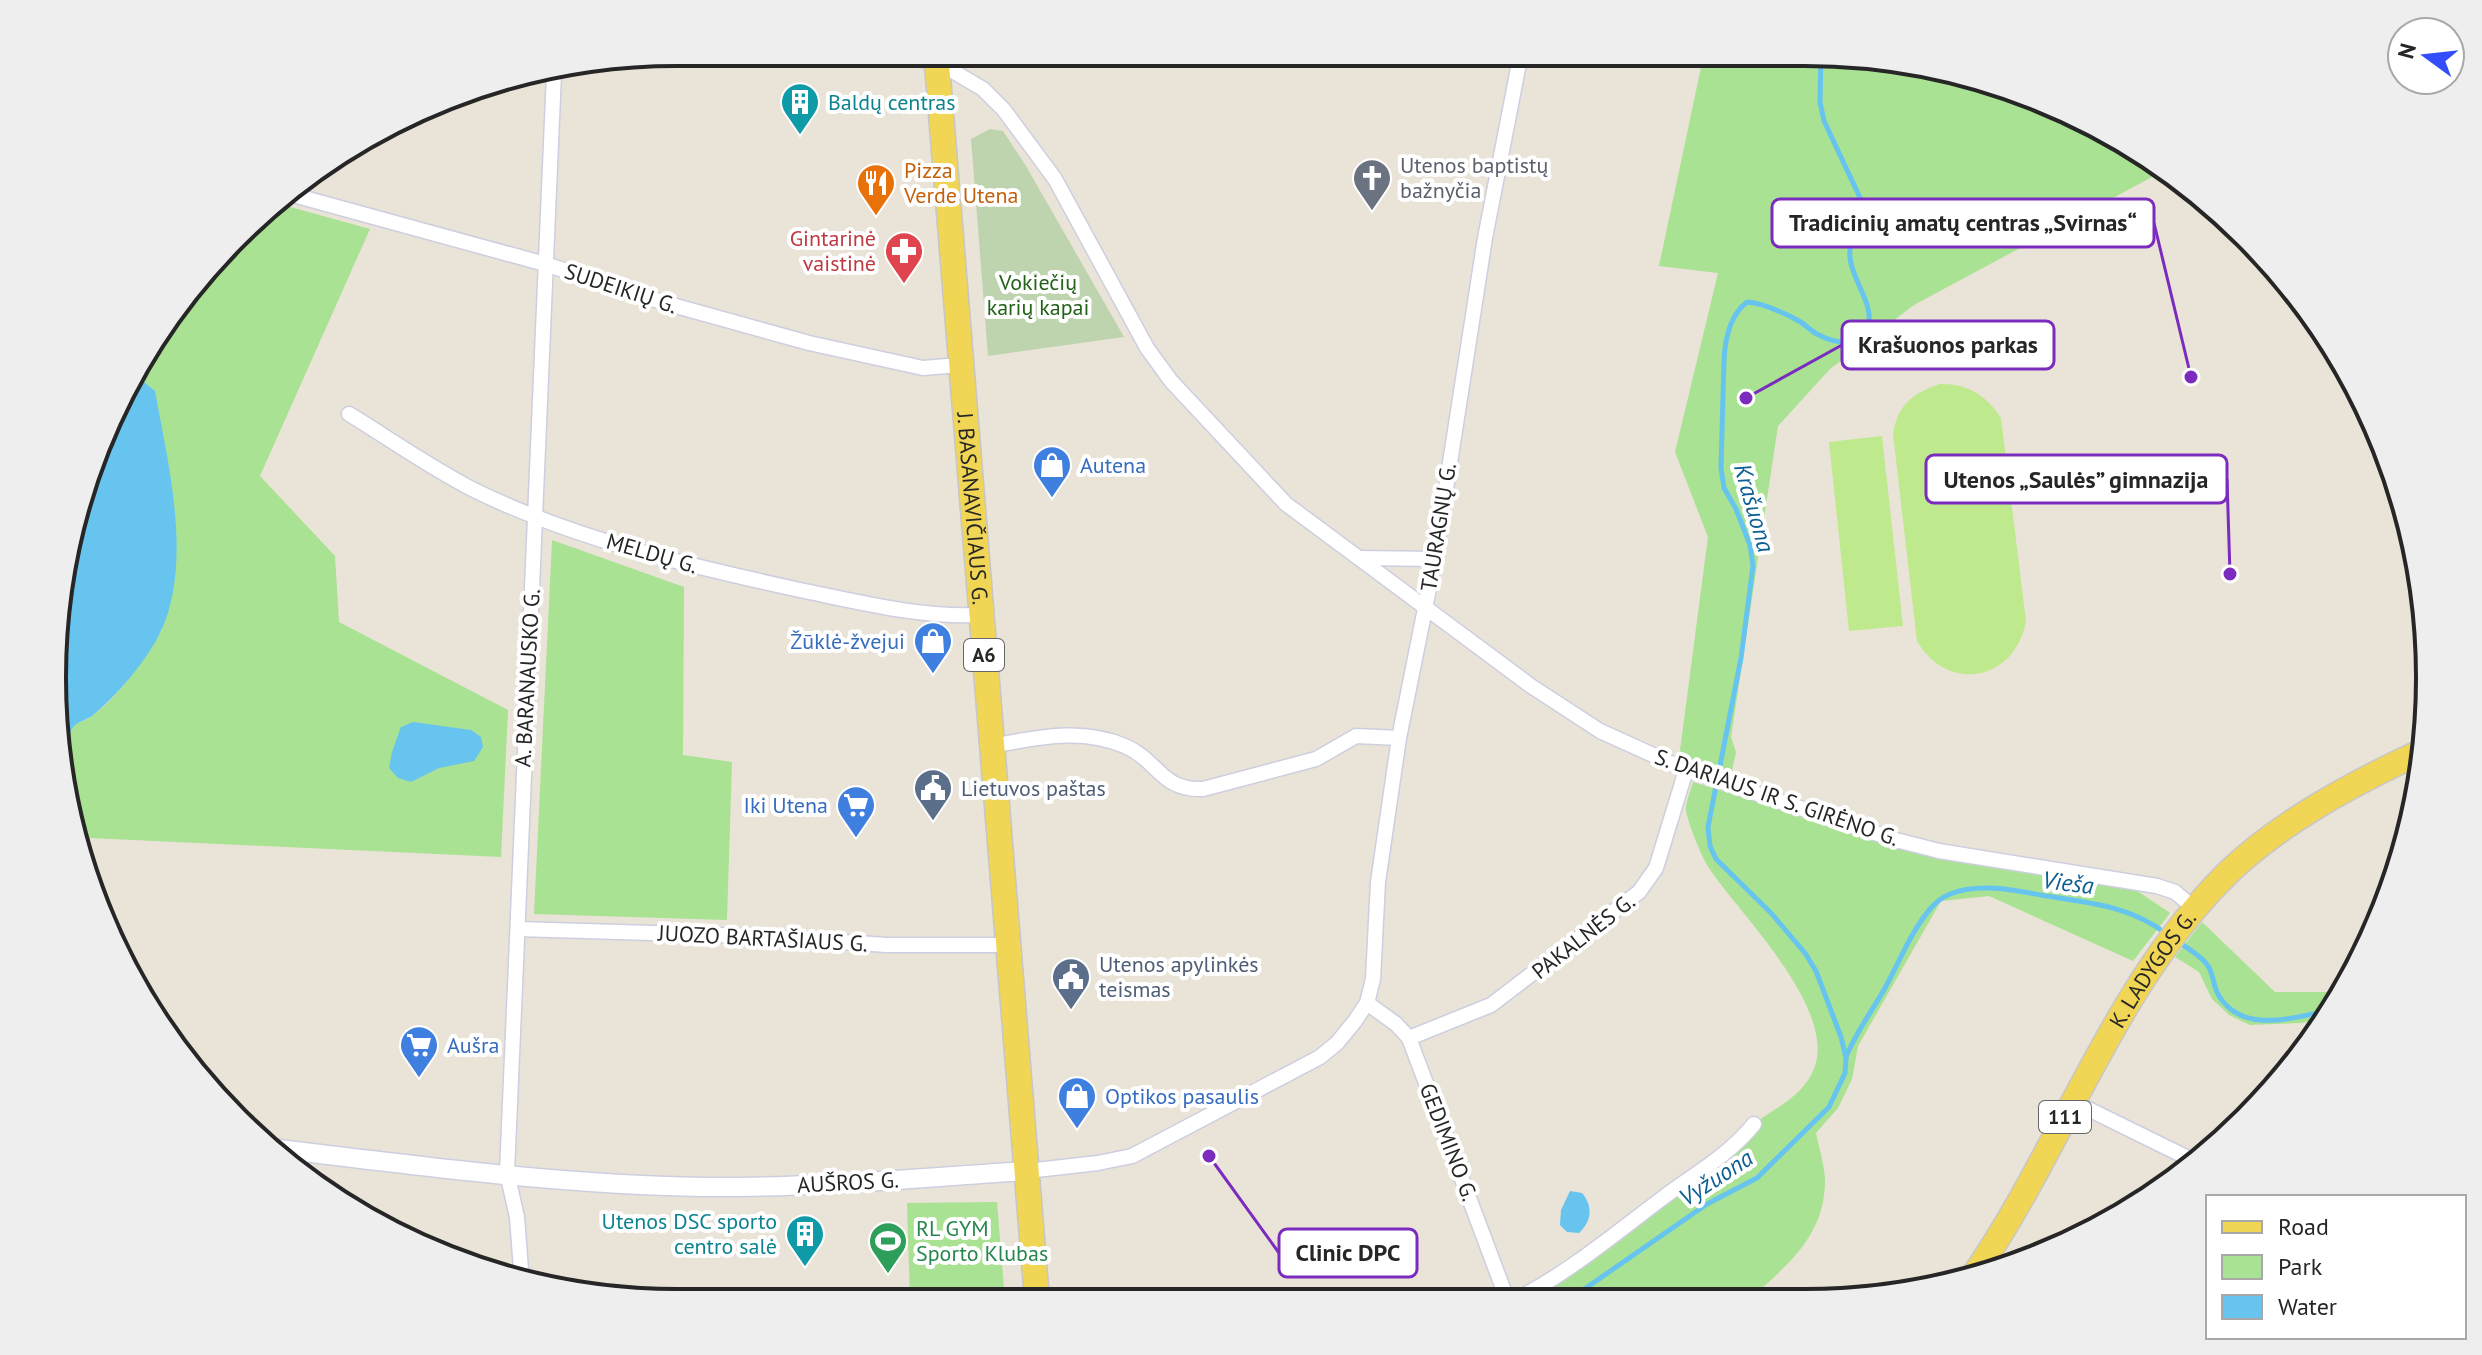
<svg xmlns="http://www.w3.org/2000/svg" width="2482" height="1355" viewBox="0 0 2482 1355" font-family="'PT Sans',sans-serif">
  <rect width="100%" height="100%" fill="#eae3d7"/>
  <!-- green -->
  <g fill="#a9e292">
    <path d="M1704 53H1744L1778 61 1780 53H1845L1967 73 2117 136 2165 170 1914 305 1830 369 1778 426 1731 737 1736 752 1731 776 1679 758 1708 537 1675 452 1718 273 1659 266Z"/>
    <path d="M276 203 370 229 260 476 335 556 339 622 508 710 501 857 90 838V876L66 775 72 771C71 760 66 744 70 733 74 722 81 723 89 718 116 701 145 658 162 630L155 391 137 376 157 330Z"/>
    <path d="M552 540 684 587 683 755 732 762 727 920 534 914Z"/>
    <path d="M1693 782 1925 854 2136 890 2170 913 2133 961 1989 896 1941 901 1858 1046 1852 1079 1838 1108 1816 1133C1819 1148 1825 1166 1825 1182 1824 1237 1787 1265 1751 1298L1536 1299C1608 1242 1679 1185 1750 1127 1770 1110 1796 1101 1810 1077 1847 1017 1739 914 1709 868 1702 858 1688 823 1686 811 1685 803 1691 790 1693 782Z"/>
    <path d="M2202 922 2275 992H2331L2356 968 2346 990 2325 1018 2301 1023 2250 1025 2229 1015 2212 999 2199 972 2175 957Z"/>
    <path d="M997 1202 1005 1301H910L907 1203Z"/>
  </g>
  <!-- cemetery -->
  <path fill="#bed4ae" d="M990 129 1003 131 1026 166 1124 337 988 356 971 139Z"/>
  <!-- pitch -->
  <g fill="#beea8d">
    <path d="M1940 384C1967 383 1987 396 2001 418L2026 621C2015 681 1948 694 1917 641L1893 434C1898 404 1913 393 1940 384Z"/>
    <path d="M1882 436 1903 626 1849 631 1829 442Z"/>
  </g>
  <!-- water -->
  <g fill="#67c4ef">
    <path d="M137 376 155 391C168 463 193 562 161 631 148 659 116 697 92 716 83 722 73 722 70 734 67 745 71 760 72 771L66 775 53 719 73 516Z"/>
    <path d="M413 722 471 730 481 737 483 747 474 761 439 768 411 782 398 778 389 768 392 752 401 727Z"/>
    <path d="M1570 1191 1582 1193C1593 1206 1592 1221 1579 1233L1567 1232 1560 1225 1561 1210Z"/>
  </g>
  <g fill="none" stroke-linecap="round" stroke-linejoin="round">
    <!-- stream -->
    <g stroke="#67c4ef" stroke-width="5">
      <path d="M2179 942C2188 949 2202 956 2208 966 2214 975 2213 987 2219 996 2243 1035 2295 1017 2331 1010"/>
      <path d="M1846 1057C1856 1032 1872 1011 1885 988 1900 961 1911 931 1931 908 1936 902 1943 897 1950 894 1982 881 2020 892 2053 897 2097 904 2130 907 2167 934"/>
      <path d="M1570 1299 1707 1204 1757 1178 1829 1107 1845 1073 1846 1058 1841 1037 1816 971 1805 953 1771 913 1716 859 1710 846 1708 827 1741 658 1753 566 1750 545 1736 509 1724 488 1721 468 1724 360C1725 339 1730 315 1747 302 1764 303 1784 313 1799 321 1806 325 1812 332 1819 335 1836 344 1866 349 1869 323 1872 302 1852 279 1850 258 1848 240 1858 221 1863 204L1824 121 1820 102 1821 53"/>
    </g>
    <defs>
      <g id="minor">
        <path d="M895 52 937 64 956 73 983 89 1004 110 1055 179 1147 348 1171 381 1286 504 1531 686 1600 731 1686 770 1896 840 1939 851 2157 886 2175 892 2195 909"/>
        <path d="M286 193 545 264 665 303 809 343 923 368 960 365"/>
        <path d="M349 414C390 439 431 468 474 490 576 540 690 566 800 590 858 602 921 618 980 615"/>
        <path d="M1361 558 1435 559"/>
        <path d="M991 746C1037 738 1080 727 1125 746 1158 760 1161 791 1203 789L1316 759 1356 736 1399 738"/>
        <path d="M518 929 752 936 887 945H1008"/>
        <path d="M1367 1003 1396 1024 1409 1038 1507 1299"/>
        <path d="M1409 1038 1491 1005 1639 892 1656 868 1686 770"/>
        <path d="M2074 1102 2196 1162"/>
        <path d="M1027 1171 1098 1163 1132 1156 1320 1057 1337 1043 1355 1021 1367 1003 1373 979 1378 882 1399 738 1435 559 1485 238 1521 53"/>
        <path d="M522 1283 517 1217 507 1173 554 73"/>
        <path d="M1517 1299C1570 1272 1617 1232 1664 1197 1696 1173 1729 1155 1754 1124"/>
      </g>
      <path id="tertiary" d="M279 1149C419 1166 564 1185 704 1187 812 1188 919 1178 1027 1171"/>
      <g id="primary">
        <path id="s1" d="M936 52 1037 1300"/>
        <path id="s2" d="M1972 1278C2060 1151 2109 998 2216 885 2270 827 2353 783 2425 750"/>
      </g>
    </defs>
    <!-- minor casing -->
    <use href="#minor" stroke="#cdcfe0" stroke-width="17"/>
    <!-- tertiary casing -->
    <use href="#tertiary" stroke="#cdcfe0" stroke-width="21"/>
    <!-- primary casing -->
    <use href="#primary" stroke="#c7c7c7" stroke-width="27"/>
    <!-- minor -->
    <use href="#minor" stroke="#fff" stroke-width="14"/>
    <!-- tertiary -->
    <use href="#tertiary" stroke="#fff" stroke-width="18"/>
    <!-- primary -->
    <use href="#primary" stroke="#f1d555" stroke-width="24"/>
  </g>
  <!-- icons -->
  <defs>
    <symbol id="building-pin" viewBox="-11 -11 22 30"><path d="M0 17L-7.5 6A9.5 9.5 0 1 1 7.5 6Z" fill="#0f9aa8" stroke="#fff"/><path d="M-4-6H4V6H1V3H-1V6H-4ZM-2.5-4.3h1.7v1.8h-1.7ZM.8-4.3h1.7v1.8H.8ZM-2.5-1h1.7V.8h-1.7ZM.8-1h1.7V.8H.8Z" fill="#fff"/></symbol>
    <symbol id="church-pin" viewBox="-11 -11 22 30"><path d="M0 17L-7.5 6A9.5 9.5 0 1 1 7.5 6Z" fill="#6b7280" stroke="#fff"/><path d="M-1.2-6h2.4v3.5h3.3v2.4h-3.3V6h-2.4V-.1h-3.3v-2.4h3.3Z" fill="#fff"/></symbol>
    <symbol id="restaurant-pin" viewBox="-11 -11 22 30"><path d="M0 17L-7.5 6A9.5 9.5 0 1 1 7.5 6Z" fill="#e8710a" stroke="#fff"/><path d="M-5-6h1v4h1v-4h1v4h1v-4h1v5L-1.5 .5V6h-2V.5L-5-1ZM5-6V6H3V1.5H1.5Q1.5-4 5-6Z" fill="#fff"/></symbol>
    <symbol id="pharmacy-pin" viewBox="-11 -11 22 30"><path d="M0 17L-7.5 6A9.5 9.5 0 1 1 7.5 6Z" fill="#e0444e" stroke="#fff"/><path d="M-2-6h4v4h4v4h-4v4h-4v-4h-4v-4h4Z" fill="#fff"/></symbol>
    <symbol id="shop-pin" viewBox="-11 -11 22 30"><path d="M0 17L-7.5 6A9.5 9.5 0 1 1 7.5 6Z" fill="#3f7fe0" stroke="#fff"/><path d="M-5-2.5h2.3a2.7 3.5 0 0 1 5.4 0H5L5.5 6h-11ZM-1.5-2.5h3a1.5 2.3 0 0 0-3 0Z" fill="#fff"/></symbol>
    <symbol id="civic-pin" viewBox="-11 -11 22 30"><path d="M0 17L-7.5 6A9.5 9.5 0 1 1 7.5 6Z" fill="#5c6f8a" stroke="#fff"/><path d="M-.6-6.5H3V-4.5H.6V-3L4-1V1h2V6H-6V1h2V-1L-.6-3ZM-1.2 2.5V6h2.4V2.5Z" fill="#fff"/></symbol>
    <symbol id="supermarket-pin" viewBox="-11 -11 22 30"><path d="M0 17L-7.5 6A9.5 9.5 0 1 1 7.5 6Z" fill="#3f7fe0" stroke="#fff"/><path d="M-6-5.5h2.5l.6 2H6L4.5 2H-2.5L-4.4-4H-6ZM-1.5 3.2a1.3 1.3 0 1 0 .1 0ZM3 3.2a1.3 1.3 0 1 0 .1 0Z" fill="#fff"/></symbol>
    <symbol id="stadium-pin" viewBox="-11 -11 22 30"><path d="M0 17L-7.5 6A9.5 9.5 0 1 1 7.5 6Z" fill="#2e9e5b" stroke="#fff"/><path d="M0-5a6.5 5 0 1 0 0 10a6.5 5 0 1 0 0-10ZM-3.5-1.8h7v3.6h-7Z" fill="#fff"/></symbol>
  </defs>
  <g fill-rule="evenodd">
    <use href="#building-pin" x="778" y="80" width="44" height="60"/>
    <use href="#church-pin" x="1350" y="156" width="44" height="60"/>
    <use href="#restaurant-pin" x="854" y="161" width="44" height="60"/>
    <use href="#pharmacy-pin" x="882" y="229" width="44" height="60"/>
    <use href="#shop-pin" x="1030" y="443" width="44" height="60"/>
    <use href="#shop-pin" x="911" y="619" width="44" height="60"/>
    <use href="#civic-pin" x="911" y="766" width="44" height="60"/>
    <use href="#supermarket-pin" x="834" y="783" width="44" height="60"/>
    <use href="#civic-pin" x="1049" y="955" width="44" height="60"/>
    <use href="#supermarket-pin" x="397" y="1023" width="44" height="60"/>
    <use href="#shop-pin" x="1055" y="1074" width="44" height="60"/>
    <use href="#building-pin" x="783" y="1212" width="44" height="60"/>
    <use href="#stadium-pin" x="866" y="1219" width="44" height="60"/>
  </g>
  <g text-anchor="middle" stroke-width="8" stroke-linejoin="round" paint-order="stroke">
    <!-- shield labels -->
    <g fill="#fff" stroke="#676767" stroke-width="2">
      <rect x="964" y="639" width="40" height="32" rx="6"/>
      <rect x="2039" y="1101" width="52" height="32" rx="6"/>
    </g>
    <g font-size="20" font-weight="bold" fill="#262626">
      <text x="984" y="662">A6</text>
      <text x="2065" y="1124">111</text>
    </g>
    <!-- culture labels -->
    <g font-size="22" fill="#0d838f" stroke="#fff" text-anchor="start">
      <text x="828" y="110">Baldų centras</text>
      <text x="777" y="1229" text-anchor="end">Utenos DSC sporto<tspan x="777" dy="25">centro salė</tspan></text>
    </g>
    <!-- worship labels -->
    <g font-size="22" fill="#5b616d" stroke="#fff" text-anchor="start">
      <text x="1400" y="173">Utenos baptistų<tspan x="1400" dy="25">bažnyčia</tspan></text>
    </g>
    <!-- food labels -->
    <g font-size="22" fill="#c56008" stroke="#fff" text-anchor="start">
      <text x="904" y="178">Pizza<tspan x="904" dy="25">Verde Utena</tspan></text>
    </g>
    <!-- health labels -->
    <g font-size="22" fill="#be3a42" stroke="#fff" text-anchor="end">
      <text x="876" y="246">Gintarinė<tspan x="876" dy="25">vaistinė</tspan></text>
    </g>
    <!-- park labels -->
    <g font-size="22" fill="#236218" stroke="#fff">
      <text x="1038" y="290">Vokiečių<tspan x="1038" dy="25">karių kapai</tspan></text>
    </g>
    <!-- street labels -->
    <g font-size="22" fill="#262626" stroke="#fff">
      <text transform="translate(621 288) rotate(18)" y="8">SUDEIKIŲ G.</text>
      <text dy="8" stroke="none"><textPath href="#s1" startOffset="458">J. BASANAVIČIAUS G.</textPath></text>
      <text transform="translate(1438 527) rotate(-81)" y="8">TAURAGNŲ G.</text>
      <text transform="translate(652 553) rotate(16)" y="8">MELDŲ G.</text>
      <text transform="translate(527 678) rotate(-87)" y="8">A. BARANAUSKO G.</text>
      <text transform="translate(1777 797) rotate(19)" y="8">S. DARIAUS IR S. GIRĖNO G.</text>
      <text transform="translate(1583 936) rotate(-38)" y="8">PAKALNĖS G.</text>
      <text transform="translate(763 938) rotate(3)" y="8">JUOZO BARTAŠIAUS G.</text>
      <text dy="8" stroke="none"><textPath href="#s2" startOffset="358">K. LADYGOS G.</textPath></text>
      <text transform="translate(1449 1142) rotate(69)" y="8">GEDIMINO G.</text>
      <text transform="translate(848 1182) rotate(-3)" y="8">AUŠROS G.</text>
    </g>
    <!-- shop labels -->
    <g font-size="22" fill="#366cbe" stroke="#fff" text-anchor="start">
      <text x="1080" y="473">Autena</text>
      <text x="905" y="649" text-anchor="end">Žūklė-žvejui</text>
      <text x="828" y="813" text-anchor="end">Iki Utena</text>
      <text x="447" y="1053">Aušra</text>
      <text x="1105" y="1104">Optikos pasaulis</text>
    </g>
    <!-- service labels -->
    <g font-size="22" fill="#4e5e75" stroke="#fff" text-anchor="start">
      <text x="961" y="796">Lietuvos paštas</text>
      <text x="1099" y="972">Utenos apylinkės<tspan x="1099" dy="25">teismas</tspan></text>
    </g>
    <!-- leisure labels -->
    <g font-size="22" fill="#27864d" stroke="#fff" text-anchor="start">
      <text x="916" y="1236">RL GYM<tspan x="916" dy="25">Sporto Klubas</tspan></text>
    </g>
    <!-- water labels -->
    <g font-size="24" font-style="italic" fill="#0c5f95" stroke="#fff">
      <text transform="translate(1754 508) rotate(74)" y="8">Krašuona</text>
      <text transform="translate(2068 883) rotate(7)" y="8">Vieša</text>
      <text transform="translate(1716 1178) rotate(-33)" y="8">Vyžuona</text>
    </g>
  </g>
  <!-- crop -->
  <path d="M0 0H2482V1355H0ZM677 66H1805A611 611 0 0 1 2416 677V678A611 611 0 0 1 1805 1289H677A611 611 0 0 1 66 678V677A611 611 0 0 1 677 66Z" fill="#eee" fill-rule="evenodd"/>
  <path fill="none" stroke="#262626" stroke-width="4" d="M677 66H1805A611 611 0 0 1 2416 677V678A611 611 0 0 1 1805 1289H677A611 611 0 0 1 66 678V677A611 611 0 0 1 677 66Z"/>
  <!-- callouts -->
  <path fill="none" stroke="#7b2cbf" stroke-width="3" d="M2191 377L2154 223M1746 398L1842 345M2230 574L2227 479M1209 1156L1279 1253"/>
  <g fill="#7b2cbf" stroke="#fff" stroke-width="3">
    <circle cx="2191" cy="377" r="8"/>
    <circle cx="1746" cy="398" r="8"/>
    <circle cx="2230" cy="574" r="8"/>
    <circle cx="1209" cy="1156" r="8"/>
  </g>
  <g fill="#fff" stroke="#7b2cbf" stroke-width="3">
    <rect x="1772" y="199" width="382" height="48" rx="8"/>
    <rect x="1842" y="321" width="212" height="48" rx="8"/>
    <rect x="1926" y="455" width="301" height="48" rx="8"/>
    <rect x="1279" y="1229" width="138" height="48" rx="8"/>
  </g>
  <g font-size="24" text-anchor="middle" font-weight="bold" fill="#262626">
    <text x="1963" y="231">Tradicinių amatų centras „Svirnas“</text>
    <text x="1948" y="353">Krašuonos parkas</text>
    <text x="2076" y="488">Utenos „Saulės” gimnazija</text>
    <text x="1348" y="1261">Clinic DPC</text>
  </g>
  <!-- legend -->
  <rect x="2206" y="1195" width="260" height="144" fill="#ffffff" stroke="#a8a8a8" stroke-width="2"/>
  <rect x="2222" y="1221" width="40" height="12" fill="#f1d555" stroke="#a8a8a8" stroke-width="2"/>
  <text x="2278" y="1235" font-size="24" fill="#262626">Road</text>
  <rect x="2222" y="1255" width="40" height="24" fill="#a9e292" stroke="#a8a8a8" stroke-width="2"/>
  <text x="2278" y="1275" font-size="24" fill="#262626">Park</text>
  <rect x="2222" y="1295" width="40" height="24" fill="#67c4ef" stroke="#a8a8a8" stroke-width="2"/>
  <text x="2278" y="1315" font-size="24" fill="#262626">Water</text>
  <!-- north arrow -->
  <g transform="translate(2426 56) rotate(285)"><circle r="38" fill="#ffffff" stroke="#a8a8a8" stroke-width="2"/>
  <path d="M0-6L14 30L0 20L-14 30Z" fill="#334dfb"/>
  <text y="-12" font-size="22" font-weight="bold" text-anchor="middle" fill="#262626">N</text>
  </g>
</svg>
